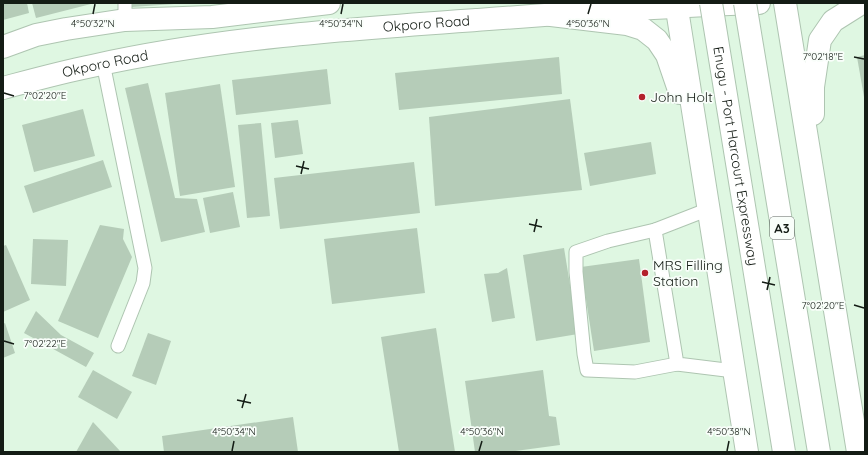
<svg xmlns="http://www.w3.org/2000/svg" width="868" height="455" viewBox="0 0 868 455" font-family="Quicksand,sans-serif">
  <rect width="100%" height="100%" fill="#dff7e2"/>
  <!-- building -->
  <g fill="#b5ccb8">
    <path d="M3 3H27L29 13 3 20Z"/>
    <path d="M32 3H91V4L36 18Z"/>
    <path d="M132 3H174V4L132 7Z"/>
    <path d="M865 55V97H864L857 57Z"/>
    <path d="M559 57 562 94 399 110 395 73Z"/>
    <path d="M327 69 331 104 236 115 232 80Z"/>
    <path d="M148 83 175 198 197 199 205 232 161 242 125 88Z"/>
    <path d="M220 84 235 187 180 196 165 93Z"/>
    <path d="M570 99 582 190 435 206 429 117Z"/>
    <path d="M83 109 95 156 34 172 22 125Z"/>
    <path d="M298 120 303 154 275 158 271 123Z"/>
    <path d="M261 123 270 216 247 218 238 125Z"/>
    <path d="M651 142 656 174 590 186 584 153Z"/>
    <path d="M103 160 112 187 33 213 24 186Z"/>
    <path d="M414 162 420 213 280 229 274 178Z"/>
    <path d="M233 192 240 227 210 233 203 198Z"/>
    <path d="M100 225 124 229 123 239 132 257 98 338 58 321Z"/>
    <path d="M417 228 425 293 332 304 324 239Z"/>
    <path d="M33 239 68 240 66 286 31 284Z"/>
    <path d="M6 245 30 300 3 312V246Z"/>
    <path d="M564 248 578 334 536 341 523 255Z"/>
    <path d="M639 259 650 342 594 351 581 267Z"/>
    <path d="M507 268 515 318 492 322 484 274 498 273Z"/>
    <path d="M36 311 61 335 94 353 86 367 24 333Z"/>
    <path d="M5 323 15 353 3 358V324Z"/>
    <path d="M436 328 455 452H399L381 337Z"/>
    <path d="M148 333 171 341 156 385 132 376Z"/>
    <path d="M93 370 132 392 117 419 78 397Z"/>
    <path d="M543 370 549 416 556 417 560 445 508 452H475L465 381Z"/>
    <path d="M293 417 298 452H164L162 436Z"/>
    <path d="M93 422 121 452H76Z"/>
  </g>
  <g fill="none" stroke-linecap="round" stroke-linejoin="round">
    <defs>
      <g id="service">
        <path d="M125 3V20"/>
        <path d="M103 63 145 268 143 283 118 346"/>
        <path d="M709 209 655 230 677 364 734 371"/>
        <path d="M655 230 608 241 576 252V272L584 354 587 370 635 372 677 364"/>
      </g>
      <g id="secondary">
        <path d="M3 47 36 35 66 29 125 20 212 17 329 3"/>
        <path id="s1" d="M3 88C33 80 62 72 92 66 218 38 348 29 476 20 571 13 665 6 759 3"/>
      </g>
      <g id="primary">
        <path d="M676 3 747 452"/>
        <path d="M785 3 858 452"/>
        <path d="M551 15 627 24 643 29 657 40 667 55 680 93"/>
        <path d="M813 114V87L820 40 833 21 860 4 865 3"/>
      </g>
    </defs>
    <!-- service casing -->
    <use href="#service" stroke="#aec5b1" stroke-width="15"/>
    <!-- secondary casing -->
    <use href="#secondary" stroke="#aec5b1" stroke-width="24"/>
    <!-- primary casing -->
    <use href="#primary" stroke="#aec5b1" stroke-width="24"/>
    <!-- service -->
    <use href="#service" stroke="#fff" stroke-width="13"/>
    <!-- secondary -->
    <use href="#secondary" stroke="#fff" stroke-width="22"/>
    <!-- primary -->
    <use href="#primary" stroke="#fff" stroke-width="22"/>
    <defs>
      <g id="trunk-bridge">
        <path id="s2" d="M711 3 784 452"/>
        <path d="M745 3 819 452"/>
      </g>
    </defs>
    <!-- trunk-bridge casing -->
    <use href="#trunk-bridge" stroke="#aec5b1" stroke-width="24" stroke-linecap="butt"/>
    <!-- trunk-bridge -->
    <use href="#trunk-bridge" stroke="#fff" stroke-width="22"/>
  </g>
  <!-- ticks -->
  <path fill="none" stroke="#141c15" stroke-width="1.5" d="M93 14 95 4M341 14 343 4M588 14 591 4M854 57 864 59M4 93 14 96M296 166 309 169M301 174 304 161M529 224 542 227M534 232 537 219M762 282 775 285M767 290 770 277M854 305 864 308M4 341 14 344M237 400 251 403M242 408 246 394M232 451 234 441M479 451 482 441M727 451 729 441"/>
  <!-- markers -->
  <g fill="#b3212c" stroke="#f9fefa" stroke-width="1.5">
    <circle cx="642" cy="97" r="4"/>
    <circle cx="645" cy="273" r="4"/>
  </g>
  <g text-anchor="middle" stroke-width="3.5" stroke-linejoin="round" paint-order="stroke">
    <!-- shield labels -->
    <rect fill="#f9fefa" stroke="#59605a" stroke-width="1" x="770" y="217" width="24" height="22" rx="3"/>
    <g font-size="13" font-weight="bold" fill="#141c15">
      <text x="782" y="233">A3</text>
    </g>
    <!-- street labels -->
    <g font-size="14" fill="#141c15" stroke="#f9fefa">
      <text dy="5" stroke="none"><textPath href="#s1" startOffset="429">Okporo Road</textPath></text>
      <text dy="5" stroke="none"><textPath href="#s1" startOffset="105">Okporo Road</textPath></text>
      <text dy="5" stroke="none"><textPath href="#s2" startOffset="155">Enugu - Port Harcourt Expressway</textPath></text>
    </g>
    <!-- poi labels -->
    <g font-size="14" fill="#141c15" stroke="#f9fefa" text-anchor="start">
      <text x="650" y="102">John Holt</text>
      <text x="653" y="270">MRS Filling<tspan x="653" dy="16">Station</tspan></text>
    </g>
  </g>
  <g font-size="10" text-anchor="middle" fill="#141c15" stroke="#f9fefa" stroke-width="3.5" stroke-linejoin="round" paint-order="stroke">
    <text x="93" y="27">4°50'32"N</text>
    <text x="341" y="27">4°50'34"N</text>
    <text x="588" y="27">4°50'36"N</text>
    <text x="823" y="60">7°02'18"E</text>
    <text x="45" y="99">7°02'20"E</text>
    <text x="823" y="309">7°02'20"E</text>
    <text x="45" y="347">7°02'22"E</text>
    <text x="234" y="435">4°50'34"N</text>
    <text x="482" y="435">4°50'36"N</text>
    <text x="729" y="435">4°50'38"N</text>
  </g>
  <!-- border -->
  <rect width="868" height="455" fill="none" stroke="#141c15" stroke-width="8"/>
</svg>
